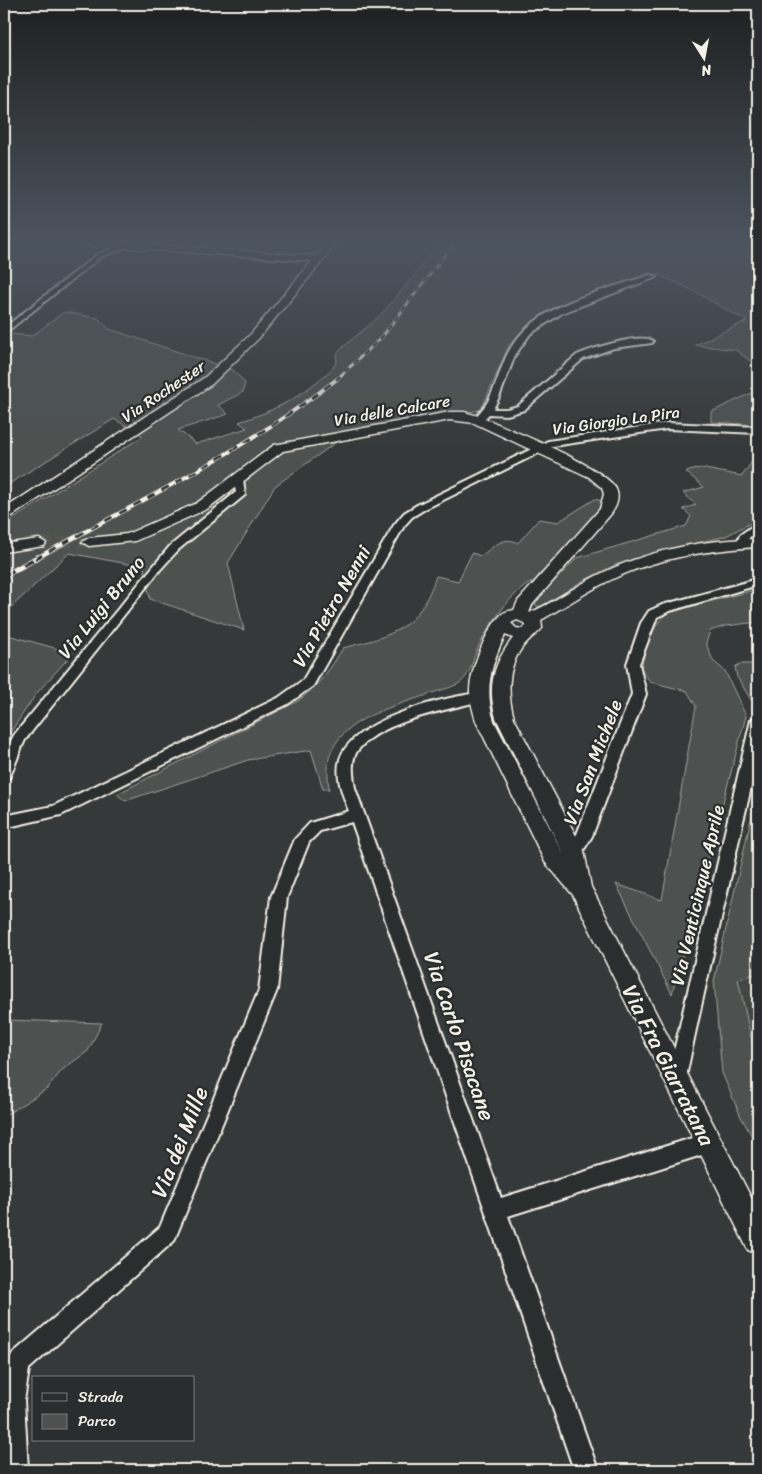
<svg xmlns="http://www.w3.org/2000/svg" width="762" height="1474" viewBox="0 0 762 1474" font-family="Sriracha,sans-serif">
  <rect width="100%" height="100%" fill="#363939"/>
  <filter id="ink" filterUnits="userSpaceOnUse"><feTurbulence type="fractalNoise" baseFrequency=".02" numOctaves="2"/><feDisplacementMap in="SourceGraphic" scale="10" xChannelSelector="R" yChannelSelector="G"/><feConvolveMatrix kernelMatrix="1 2 1 2 8 2 1 2 1" color-interpolation-filters="sRGB"/></filter>
  <g filter="url(#ink)">
    <!-- built -->
    <g fill="#434645">
      <path d="M179 242H312L301 253 177 244Z"/>
      <path d="M758 973V1147L741 1117 722 1073 716 1023 738 978Z"/>
    </g>
    <!-- green -->
    <g fill="#4e514f" stroke="#a1a19c">
      <path d="M439 242H758V367L736 350 695 345 747 321 688 288 654 273 540 316 526 327 509 345 481 410 352 431 275 486 228 563 244 630 150 599 144 567 69 553 4 614V525L143 436 129 428 4 508 128 427 114 419 4 487V340L11 334 32 336 64 312 98 318 109 329 233 370 245 383 243 392 218 405 228 414 178 430 196 444 247 428 239 422C270 412 294 401 319 380 326 374 334 369 337 360L336 355C347 341 363 332 376 319 400 296 419 268 439 242Z"/>
      <path d="M758 390V425L711 422V412Z"/>
      <path d="M758 453V519L726 536 647 555 615 565 579 583 544 605 538 607 535 604 538 598 577 558 686 526 691 516 683 509 696 505 683 493 704 487 686 472 700 468 742 476Z"/>
      <path d="M595 499 605 502 598 512 533 582C513 589 487 628 478 648 472 659 472 673 461 682 454 687 441 690 432 693 398 706 341 716 329 758 327 767 328 780 329 789H323L311 750 248 760 125 801 117 794 298 701C318 686 330 670 343 648 394 635 418 630 436 576L458 581 472 553 481 556C493 547 504 535 518 543L539 519 558 522Z"/>
      <path d="M758 589V622L725 626 710 631 706 643 713 661 725 671 746 716 672 994 616 884 662 900 696 706 687 691 650 682 641 668C646 648 651 627 667 613Z"/>
      <path d="M4 634 73 653 36 694 4 742Z"/>
      <path d="M740 664H758V691L751 700 737 677 735 667Z"/>
      <path d="M758 788V973L738 979 758 1069V1147L741 1117 722 1073 714 981Z"/>
      <path d="M4 1020 102 1023 88 1051 62 1070 47 1089 4 1116Z"/>
    </g>
    <g fill="none" stroke-linecap="round" stroke-linejoin="round">
      <!-- secondary-tunnel -->
      <path stroke="#525553" stroke-width="13" stroke-dasharray="13 7" stroke-linecap="butt" d="M39 543 89 542"/>
      <defs>
        <g id="street">
          <path d="M4 242H9L4 245Z"/>
          <path d="M127 244 132 245 102 256 4 334V328L98 254Z"/>
          <path d="M650 275 657 277 562 313 530 334 515 355 500 395 493 409H507L518 406 577 355C591 349 641 332 653 341L652 343 614 348 583 359 524 410 507 415 489 414 481 422H475L473 420C480 412 487 405 491 395 499 379 502 361 512 346 540 302 605 291 650 275Z"/>
          <path d="M667 423 758 427V433L667 429 553 446 425 509 412 517 404 526 313 686 288 704 61 815 4 828V816L53 806 278 698 303 680 394 525 404 513 417 505 548 441Z"/>
          <path d="M238 476 243 479 245 495 178 550 159 571 25 740C19 752 15 766 9 778L4 779V755L14 735 170 546 236 492 233 479Z"/>
          <path d="M758 522V530L749 538 746 545H738L737 543 740 535Z"/>
          <path d="M754 580 758 581V585L670 611 657 617 639 664 646 694 592 836C586 846 581 859 569 855L566 851 577 834 632 694 627 664 641 623 649 611 662 605Z"/>
          <path d="M479 693 486 697 484 700C449 710 382 720 358 750 350 760 353 776 355 788L501 1198 708 1133 715 1136 718 1143 715 1150 708 1153 508 1216 598 1470H574L352 822 320 831 309 842 287 897 277 990 174 1241 29 1369 24 1401 28 1470H4V1377L12 1354 160 1227 259 990 271 897 295 839 310 823 349 811C343 795 335 777 340 759 352 720 443 697 479 693Z"/>
          <path d="M758 715C761 757 748 798 739 839 722 918 702 997 686 1077L684 1083 677 1086 670 1083 668 1077 751 720Z"/>
        </g>
        <g id="secondary">
          <path d="M80 242H118L316 256 328 242H338L259 338 212 384 9 518 4 519V509L204 378 251 334 312 261 84 245Z"/>
          <path d="M450 412H464L482 417C510 430 604 466 616 489 620 498 616 507 611 514L532 605 529 613C552 604 574 587 596 576 645 551 703 539 758 539V547C710 550 662 557 617 577 590 589 566 606 541 620L542 628C539 633 535 634 531 638 507 659 506 690 514 718L584 851 591 887 758 1211V1254L748 1250 573 895 545 862 476 721C473 711 470 701 470 691 470 671 486 630 500 616 503 612 508 611 514 610L518 601 600 509 604 494 602 488 589 477 474 423 450 420 283 451 207 509 135 541 89 546 82 542 89 538 127 534 197 503 274 445ZM517 620 526 624V626L522 629 516 628 511 623ZM505 635 513 638C493 664 487 687 496 718L564 855 494 721C484 690 491 664 505 635Z"/>
          <path d="M39 539 46 543 44 546 4 552V544Z"/>
        </g>
      </defs>
      <!-- street casing -->
      <use href="#street" stroke="#f4f1e8" stroke-width="4"/>
      <!-- secondary casing -->
      <use href="#secondary" stroke="#f4f1e8" stroke-width="3"/>
      <!-- street -->
      <use href="#street" fill="#2a2d2e" fill-rule="evenodd"/>
      <!-- secondary -->
      <use href="#secondary" fill="#2a2d2e" fill-rule="evenodd"/>
      <defs>
        <path id="rail-far2" d="M336 380 382 337 455 242"/>
        <path id="rail-far1" d="M35 559C138 502 245 451 337 379"/>
        <path id="rail" d="M4 576 38 557"/>
      </defs>
      <!-- rail-far2 casing -->
      <use href="#rail-far2" stroke="#f4f1e8" stroke-width="3"/>
      <!-- rail-far1 casing -->
      <use href="#rail-far1" stroke="#f4f1e8" stroke-width="4"/>
      <!-- rail casing -->
      <use href="#rail" stroke="#f4f1e8" stroke-width="5.5"/>
      <!-- rail-far2 -->
      <use href="#rail-far2" stroke="#2a2d2e" stroke-width="2" stroke-dasharray="6" stroke-linecap="butt"/>
      <!-- rail-far1 -->
      <use href="#rail-far1" stroke="#2a2d2e" stroke-width="2.5" stroke-dasharray="8" stroke-linecap="butt"/>
      <!-- rail -->
      <use href="#rail" stroke="#2a2d2e" stroke-width="4" stroke-dasharray="11" stroke-linecap="butt"/>
    </g>
  </g>
  <!-- sky -->
  <linearGradient id="sky" x2="0" y2="1"><stop stop-color="#1e1f1f"/><stop offset="0.54" stop-color="#4c545f"/><stop offset="1" stop-color="#4c545f" stop-opacity="0"/></linearGradient>
  <rect width="762" height="448" fill="url(#sky)"/>
  <g text-anchor="middle" stroke-width="4.5" stroke-linejoin="round" paint-order="stroke">
    <!-- far-street labels -->
    <g font-size="16" fill="#f4f1e8" stroke="#2a2d2e">
      <text transform="translate(163 391) rotate(-34)" y="6">Via Rochester</text>
      <text transform="translate(392 410) rotate(-10)" y="6">Via delle Calcare</text>
      <text transform="translate(616 420) rotate(-8)" y="6">Via Giorgio La Pira</text>
    </g>
    <!-- street labels -->
    <g font-size="19" fill="#f4f1e8" stroke="#2a2d2e">
      <text transform="translate(331 606) rotate(-60)" y="7">Via Pietro Nenni</text>
      <text transform="translate(101 607) rotate(-51)" y="7">Via Luigi Bruno</text>
      <text transform="translate(592 762) rotate(-69)" y="7">Via San Michele</text>
      <text transform="translate(697 895) rotate(-77)" y="7">Via Venticinque Aprile</text>
    </g>
    <!-- near-street labels -->
    <g font-size="22" fill="#f4f1e8" stroke="#2a2d2e">
      <text transform="translate(460 1036) rotate(71)" y="8">Via Carlo Pisacane</text>
      <text transform="translate(669 1065) rotate(63)" y="8">Via Fra Giarratana</text>
      <text transform="translate(179 1142) rotate(-68)" y="8">Via dei Mille</text>
    </g>
  </g>
  <!-- margin -->
  <rect width="762" height="1474" fill="none" stroke="#2a2d2e" stroke-width="20"/>
  <rect x="10" y="10" width="742" height="1454" fill="none" stroke="#f4f1e8" stroke-width="2" filter="url(#ink)"/>
  <!-- legend -->
  <rect x="32" y="1376" width="162" height="65" fill="#2a2d2e" stroke="#7b7b78"/>
  <rect x="42" y="1393" width="25" height="8" fill="#2a2d2e" stroke="#7b7b78"/>
  <text x="78" y="1402" font-size="15" fill="#f4f1e8">Strada</text>
  <rect x="42" y="1414" width="25" height="15" fill="#4e514f" stroke="#7b7b78"/>
  <text x="78" y="1426" font-size="15" fill="#f4f1e8">Parco</text>
  <!-- north arrow -->
  <g transform="translate(704 58) rotate(169)" stroke="#2a2d2e" stroke-width="4" paint-order="stroke">
  <path d="M0-4L9 19L0 12L-9 19Z" fill="#f4f1e8"/>
  <text y="-8" font-size="14" font-weight="bold" text-anchor="middle" fill="#f4f1e8">N</text>
  </g>
</svg>
